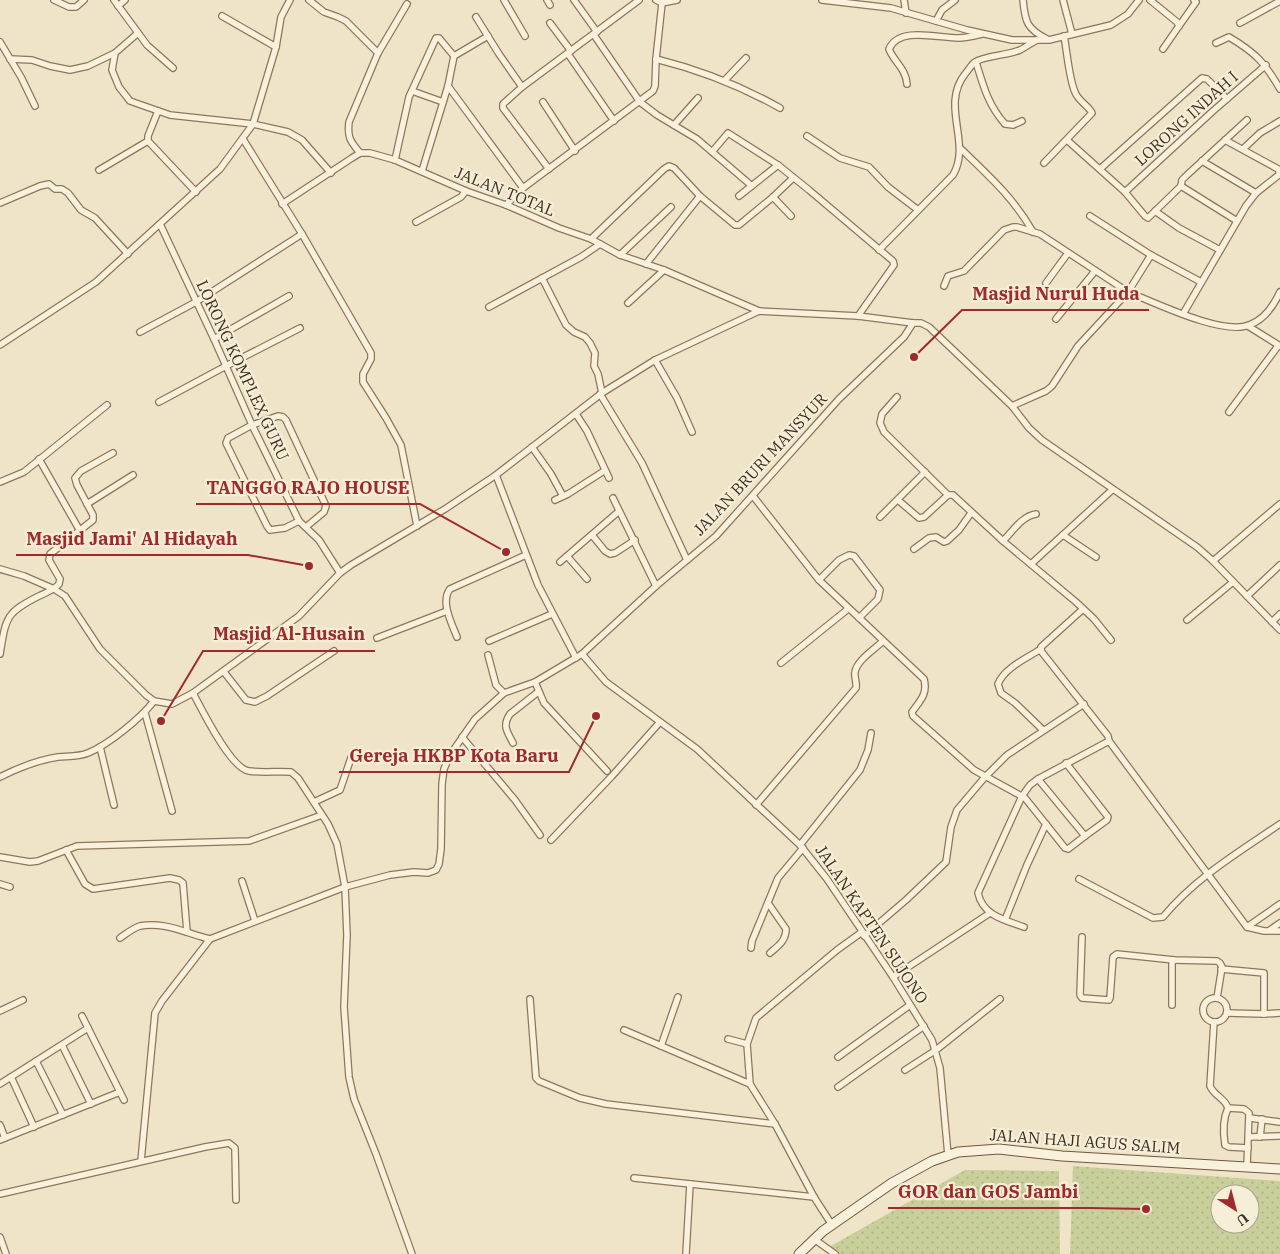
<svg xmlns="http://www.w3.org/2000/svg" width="1280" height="1254" viewBox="0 0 1280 1254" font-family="'IBM Plex Serif',serif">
  <defs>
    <pattern id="grass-dots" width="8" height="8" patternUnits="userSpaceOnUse" patternTransform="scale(1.25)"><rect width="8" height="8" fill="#c9cf9b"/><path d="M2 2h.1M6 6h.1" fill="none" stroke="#aeb285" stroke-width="1.8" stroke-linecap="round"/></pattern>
  </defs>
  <rect width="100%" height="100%" fill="#f0e4c8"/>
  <!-- grass -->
  <g fill="url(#grass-dots)" fill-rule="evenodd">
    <path d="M1073 1166 1280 1181V1254H1070ZM1220 1194H1250V1224H1220Z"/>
    <path d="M965 1170 1059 1171 1060 1254H830L829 1247Z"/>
  </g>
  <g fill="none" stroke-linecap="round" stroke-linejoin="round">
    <defs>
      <g id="minor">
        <path d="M54 0 69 7H76L84 0"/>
        <path d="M114 0 147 45 173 68"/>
        <path d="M309 0 324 12 338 17 346 21 378 53"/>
        <path d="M504 0 525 36"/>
        <path d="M547 0 550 5"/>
        <path d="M574 0 597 32"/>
        <path d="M656 0 662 3 677 0"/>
        <path d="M822 0 891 8 967 30 1012 40H1049L1111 25 1128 14 1139 0"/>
        <path d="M904 0 906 13"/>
        <path d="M1023 0C1025 22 1027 29 1047 39"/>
        <path d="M1063 0 1072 34"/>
        <path d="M1150 0 1177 22 1179 26 1163 49"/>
        <path d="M118 6 125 0"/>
        <path d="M222 16 276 47"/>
        <path d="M476 17 499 54 522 87"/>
        <path d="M936 21 942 10 955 0"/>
        <path d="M550 23 571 51"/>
        <path d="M1240 23 1280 1"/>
        <path d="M1179 26 1196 2 1194 0"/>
        <path d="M138 33 115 53 112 70 119 87 130 101 170 115 253 124 288 132 302 140 331 173"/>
        <path d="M594 35 640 102 657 115 697 139 752 186"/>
        <path d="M0 42 21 77 35 106"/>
        <path d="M1216 43 1229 37C1256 53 1265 63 1280 89"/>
        <path d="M568 54 614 121"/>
        <path d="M454 56 488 36"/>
        <path d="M10 59 32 60 50 66 70 70 88 66 115 53"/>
        <path d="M656 59C700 70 741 86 780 108"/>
        <path d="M976 62C983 85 988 105 1005 124L1013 125 1022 121"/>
        <path d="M725 80 746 58"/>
        <path d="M907 84C906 69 894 62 889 49 899 26 938 38 958 38 966 38 974 36 982 34"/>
        <path d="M448 86 523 188"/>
        <path d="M412 91 443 102"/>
        <path d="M543 102 575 151"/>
        <path d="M158 111 148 136V141L196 192"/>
        <path d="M674 125 698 98"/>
        <path d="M807 136 840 158 869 167 888 187 918 210"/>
        <path d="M243 139 302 234 371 353V359L363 374V382L386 418 401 445 417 526"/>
        <path d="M1067 140 1125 192 1145 216 1148 218 1181 186 1182 180 1187 175 1247 120"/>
        <path d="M960 148C987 174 1014 198 1033 232"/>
        <path d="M1243 149 1260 133 1280 121"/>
        <path d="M712 152 728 133 778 165 809 190 893 261 894 265 858 316"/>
        <path d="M360 153C351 142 347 138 349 122L378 53 407 4"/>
        <path d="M395 160 409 97 436 38H439L454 56 448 86 422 171"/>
        <path d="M1202 161 1256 193"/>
        <path d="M1044 163 1092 113C1088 105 1078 101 1075 92 1069 79 1067 51 1064 36"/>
        <path d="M549 169 503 108V104L522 87 639 0"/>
        <path d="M1100 169 1202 78 1207 79 1227 99"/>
        <path d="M99 170 148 141"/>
        <path d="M1181 186 1237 221"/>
        <path d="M1125 192 1213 111 1266 65"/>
        <path d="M739 196 778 165"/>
        <path d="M773 197 791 216"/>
        <path d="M0 203 40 186 49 184 55 189H62L68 193 81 210 95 218 128 254"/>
        <path d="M282 204 352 158 360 153H370L395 160 466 191 506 205 559 228 591 239 620 255 664 270 759 311"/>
        <path d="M506 205 523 188 653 91 655 86 656 59 662 3"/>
        <path d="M1155 211 1179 228 1220 250"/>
        <path d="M1090 216 1151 255 1201 282"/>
        <path d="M416 222 461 197 466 191"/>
        <path d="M160 224 214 339 252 425 299 521 319 540 340 573"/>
        <path d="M591 239 664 169 669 166 674 168 700 196 735 225H739L773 197 793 178"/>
        <path d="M879 250 953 175C972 143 940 106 965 74 968 71 971 65 975 62 984 56 1009 55 1020 50 1026 47 1031 43 1037 40"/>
        <path d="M620 255 671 207"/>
        <path d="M646 264 700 196"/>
        <path d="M542 278 566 325 574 332 585 337 590 343 595 353 594 366 598 374 602 393"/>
        <path d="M1046 283 1068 253"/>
        <path d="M944 286 948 276 964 271 1004 230 1013 227H1017L1040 234 1128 292 1151 255"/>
        <path d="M628 303 664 270"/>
        <path d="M489 307 581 257 600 244"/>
        <path d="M1183 314 1246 206 1256 193 1280 174 1278 169 1225 140"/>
        <path d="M1056 319 1095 271"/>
        <path d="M1248 326 1280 346"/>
        <path d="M140 332 196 302 302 234"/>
        <path d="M214 339 289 296"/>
        <path d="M0 345 96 282 220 169 253 124 276 47 281 17 290 0"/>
        <path d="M655 360 677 398 692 432"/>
        <path d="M600 394 642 463 687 560"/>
        <path d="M897 397 882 414 880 423 884 432 948 495"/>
        <path d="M159 402 226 366 300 328"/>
        <path d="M1012 406 1046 391 1052 386 1078 346 1128 292C1154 302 1223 336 1249 325 1264 320 1274 305 1280 292"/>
        <path d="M1229 412 1278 346"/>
        <path d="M576 414 587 431 609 478"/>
        <path d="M532 447 551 474 563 496"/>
        <path d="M39 459 80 531"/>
        <path d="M496 475 538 585 576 658"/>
        <path d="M0 482 24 472 107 405"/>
        <path d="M753 496 819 580 924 679C928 694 920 701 912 712L913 716 974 770 1025 798 1065 848 1068 849 1085 836 1038 779"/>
        <path d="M613 498 656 586"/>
        <path d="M555 500 568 494 604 471"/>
        <path d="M898 500 919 518 924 517 948 495H953L1003 541 1076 602 1094 619 1111 640"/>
        <path d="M87 504 133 475"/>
        <path d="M880 517 925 472"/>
        <path d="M299 521 285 528 270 530 267 526 226 443 228 438 252 425 278 416 283 417 286 420 326 506 324 512 306 527"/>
        <path d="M592 535 605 551 610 554 615 553 635 540"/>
        <path d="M1063 535 1096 557"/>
        <path d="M1003 541C1012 532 1022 516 1036 514"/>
        <path d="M914 549 929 538 936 537 944 542 947 541 959 530 971 513"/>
        <path d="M567 556 587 579"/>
        <path d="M1213 561 1280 504"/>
        <path d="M560 562 618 512"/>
        <path d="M1031 564 1112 490"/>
        <path d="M0 569 24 576 54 589 65 596 100 649 146 695 154 701 172 704 193 693 299 616 340 573 351 565 445 509 496 475 602 393 655 360 759 311 858 316 913 323H921L929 327 1012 406 1029 428 1042 440 1197 547 1213 561 1280 630"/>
        <path d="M819 580 839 560 849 555 854 556 880 590 878 599 859 618"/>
        <path d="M1247 596 1280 565"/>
        <path d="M1083 609 1041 647V651L1108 736 1109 741 1247 927 1264 931H1280"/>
        <path d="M1187 620 1233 582"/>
        <path d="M1272 622 1280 614"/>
        <path d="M457 637C452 624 440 602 450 589L526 555"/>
        <path d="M377 638 447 611"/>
        <path d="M489 641 552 614"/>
        <path d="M1041 649C1027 658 1004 668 998 684L1001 693 1015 703 1043 730"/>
        <path d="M0 654C6 618 5 613 39 596 47 592 54 590 59 584L60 579 49 560 50 554 93 520V515L77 485 75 478 81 471 113 453"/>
        <path d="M582 654 606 682 697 749 800 845 827 879 893 977 932 1040 940 1068 948 1155"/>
        <path d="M488 655 496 685 504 693"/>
        <path d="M781 663 848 609"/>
        <path d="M224 672 246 700 255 702 267 696 334 651"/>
        <path d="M535 682 544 703 607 771"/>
        <path d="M193 693C202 710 231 769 249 771 262 773 277 771 291 772L298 778 328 824 337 844 345 887 347 935 344 1007 349 1077 354 1099 376 1154 412 1254"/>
        <path d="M145 713 172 811"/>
        <path d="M462 737 515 800 540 835"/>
        <path d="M513 743C507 731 502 726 510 714L538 692"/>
        <path d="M100 747 114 805"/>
        <path d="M1066 763 1108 817 1107 820 1085 836"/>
        <path d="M0 777C18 768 38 760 58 757 68 756 78 757 88 753 108 745 141 718 154 701"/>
        <path d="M314 802 340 790 352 755"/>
        <path d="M756 805 856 688C857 682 854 677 855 672 857 660 875 649 883 641"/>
        <path d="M551 840 612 776 660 722"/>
        <path d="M800 845 860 770 868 750 871 733"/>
        <path d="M66 850 85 884 93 889 170 878 179 880 183 883 187 932"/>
        <path d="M0 857 30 862 38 861 77 846 249 841 322 815"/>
        <path d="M1079 879 1153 918 1163 917C1195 878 1239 852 1280 824"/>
        <path d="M242 881 255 921"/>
        <path d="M0 884 10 887"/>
        <path d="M768 903 786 929C786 941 778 946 770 953"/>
        <path d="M1005 920 1027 865 1046 824"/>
        <path d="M1024 927C1005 920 983 916 978 893L1022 796 1030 785 1038 779 1109 741"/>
        <path d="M1247 927 1280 904"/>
        <path d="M1270 930 1280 923"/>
        <path d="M864 936 906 900 946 862 951 827 957 810 985 777 1007 755 1084 704"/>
        <path d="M1082 937 1080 995 1082 998 1109 1000 1110 998 1113 957 1117 954 1174 960 1217 961 1220 963 1222 967 1217 998"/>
        <path d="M120 938C126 934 133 928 140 926 164 921 188 934 210 939"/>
        <path d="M751 948 752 941 778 878 803 848"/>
        <path d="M1221 969 1264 973V1014"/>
        <path d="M893 977 990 913"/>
        <circle cx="1215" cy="1010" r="12"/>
        <path d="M530 999 536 1078 539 1081 580 1098 606 1104 775 1124"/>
        <path d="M1172 1005V963L1174 960"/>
        <path d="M0 1011 23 1000"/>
        <path d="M1227 1013 1264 1014 1280 1013"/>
        <path d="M82 1016 124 1100"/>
        <path d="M1214 1022 1210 1086C1214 1096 1225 1098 1228 1108L1244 1109 1249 1113 1247 1166"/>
        <path d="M624 1030 750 1084"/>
        <path d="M728 1039 747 1044"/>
        <path d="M62 1045 91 1104"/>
        <path d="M661 1046 678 997"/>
        <path d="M838 1057 910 1005"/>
        <path d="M36 1061 63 1115"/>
        <path d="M905 1070 936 1050 1000 999"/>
        <path d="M11 1077 34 1127"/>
        <path d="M0 1084 88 1028"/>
        <path d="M838 1087 924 1026"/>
        <path d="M1228 1108C1223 1119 1223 1133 1225 1145L1229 1147 1248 1148"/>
        <path d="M1250 1118 1280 1122"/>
        <path d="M0 1125 5 1138"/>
        <path d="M1249 1137 1280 1136"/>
        <path d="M1260 1137 1262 1119"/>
        <path d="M0 1140 120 1092"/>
        <path d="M141 1161 155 1013 162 1001 210 939 345 887 390 875 414 872 428 873 436 870 439 864 441 849 442 784 444 769 450 755 475 719 504 693 535 682 582 654 656 586 716 536 839 399 904 337 913 323"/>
        <path d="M634 1178 814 1197"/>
        <path d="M0 1194 205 1147 229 1143 235 1148 236 1200"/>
        <path d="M832 1225 814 1197 775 1124 750 1084 747 1044 756 1018 837 950 862 932"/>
        <path d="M0 1237 6 1254"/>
        <path d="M814 1239 835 1254"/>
        <path d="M686 1254 690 1184"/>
      </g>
      <path id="secondary" d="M799 1254 823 1231 892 1183 932 1161 958 1152 999 1149 1062 1156 1280 1169"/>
    </defs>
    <!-- minor casing -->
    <use href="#minor" stroke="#8d765c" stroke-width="8"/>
    <!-- secondary casing -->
    <use href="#secondary" stroke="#6f573f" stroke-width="11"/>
    <!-- minor -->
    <use href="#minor" stroke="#faf1dc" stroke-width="5.5"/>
    <!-- secondary -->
    <use href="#secondary" stroke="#faf1dc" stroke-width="9"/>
  </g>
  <g text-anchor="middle" stroke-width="4.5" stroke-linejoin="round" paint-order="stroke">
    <!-- street labels -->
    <g font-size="16" fill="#3d2e20" stroke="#f7eed8">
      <text transform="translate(1186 118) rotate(-42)" y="6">LORONG INDAH I</text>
      <text transform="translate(505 191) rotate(22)" y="6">JALAN TOTAL</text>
      <text transform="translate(243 370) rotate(65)" y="6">LORONG KOMPLEX GURU</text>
      <text transform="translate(760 464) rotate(-47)" y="6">JALAN BRURI MANSYUR</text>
      <text transform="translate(872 924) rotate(56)" y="6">JALAN KAPTEN SUJONO</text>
      <text transform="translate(1085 1141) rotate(4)" y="6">JALAN HAJI AGUS SALIM</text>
    </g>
  </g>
  <!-- callouts -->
  <path fill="none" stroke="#9e2a2b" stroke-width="2" d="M914 357L962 310H1149M506 552L420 504H196M309 566L248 555H16M161 721L203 651H375M596 716L569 772H339M1146 1209L1088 1208H888"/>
  <g fill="#9e2a2b" stroke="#f7eed8" stroke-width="2">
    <circle cx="914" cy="357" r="5"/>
    <circle cx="506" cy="552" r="5"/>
    <circle cx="309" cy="566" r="5"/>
    <circle cx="161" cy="721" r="5"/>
    <circle cx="596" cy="716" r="5"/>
    <circle cx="1146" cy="1209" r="5"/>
  </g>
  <g font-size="18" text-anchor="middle" font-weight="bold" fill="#9e2a2b" stroke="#f7eed8" stroke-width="4.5" stroke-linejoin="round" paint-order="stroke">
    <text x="1056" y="300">Masjid Nurul Huda</text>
    <text x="308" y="494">TANGGO RAJO HOUSE</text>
    <text x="132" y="545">Masjid Jami' Al Hidayah</text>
    <text x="289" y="640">Masjid Al-Husain</text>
    <text x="454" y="762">Gereja HKBP Kota Baru</text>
    <text x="988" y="1198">GOR dan GOS Jambi</text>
  </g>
  <!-- north arrow -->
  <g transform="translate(1235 1209) rotate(144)"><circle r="24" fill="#f7eed8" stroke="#ada18e"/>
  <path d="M0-4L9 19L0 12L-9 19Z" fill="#9e2a2b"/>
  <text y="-8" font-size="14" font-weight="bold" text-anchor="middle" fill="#3d2e20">U</text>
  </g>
</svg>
